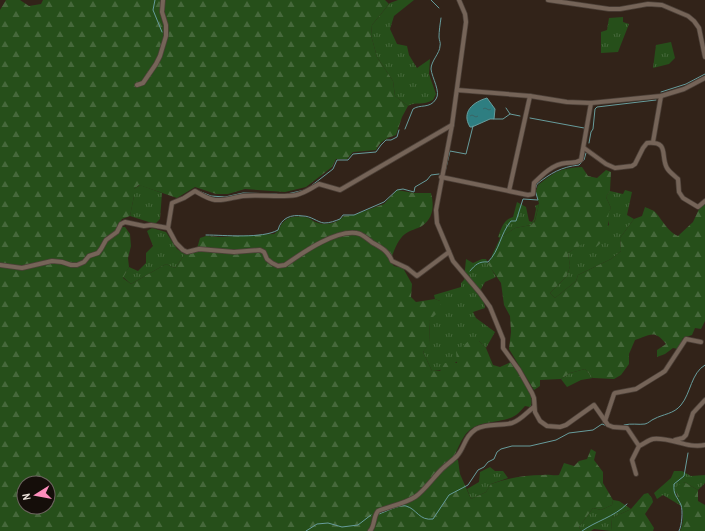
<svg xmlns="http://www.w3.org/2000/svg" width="705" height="531" viewBox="0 0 705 531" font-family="'Archivo Narrow',sans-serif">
  <defs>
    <pattern id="grass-tufts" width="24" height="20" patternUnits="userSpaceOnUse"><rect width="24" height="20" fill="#264f1a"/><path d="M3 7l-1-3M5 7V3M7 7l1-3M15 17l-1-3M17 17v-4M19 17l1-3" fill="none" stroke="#46683b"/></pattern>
    <pattern id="forest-firs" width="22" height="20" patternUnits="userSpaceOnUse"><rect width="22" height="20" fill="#264f1a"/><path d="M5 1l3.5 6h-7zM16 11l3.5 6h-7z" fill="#46683b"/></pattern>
    <pattern id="water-ripples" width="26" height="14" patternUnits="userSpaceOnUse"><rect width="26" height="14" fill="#2e7e81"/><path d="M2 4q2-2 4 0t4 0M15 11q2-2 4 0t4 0" fill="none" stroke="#396465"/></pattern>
  </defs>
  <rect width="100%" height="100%" fill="#322319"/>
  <!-- grass -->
  <g fill="url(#grass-tufts)">
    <path d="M398 0H414L394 16 390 29 397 44 407 46 409 55 417 68 430 59 429 74 436 94 433 100C422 106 417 101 408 106L395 96 393 81 377 57 371 35 372 25 390 3Z"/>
    <path d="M623 17V22L629 24 618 52 601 53V32L607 30 609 18Z"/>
    <path d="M671 42 675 58 669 64 653 68 656 45Z"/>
    <path d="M140 185 162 193 160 219 155 224 130 216 134 196V189Z"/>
    <path d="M625 190 632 192 627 215 634 219 620 238 621 251 611 259 578 275 576 281 555 298 550 293 567 276 570 266 568 253 609 225 607 215 611 208 606 197 610 191 623 194Z"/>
    <path d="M517 202 526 207 529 221 532 222 534 219 536 209 535 206 539 204 535 220 531 225 515 228 500 238 498 237C501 229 504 219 513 217Z"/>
    <path d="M152 228 166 232 177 249 185 254 175 268 166 264 131 284 123 277 129 267 138 271 146 263V253L153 246 147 231Z"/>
    <path d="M466 259 473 263 482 259H486L496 277 485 282 481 289 485 308 473 312 476 318 495 332 486 348 479 341C465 354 452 371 432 371L423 352 430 342 429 321 440 301 435 299 434 295 461 287V283L464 280Z"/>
    <path d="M585 369 593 378 581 380 567 387 561 379 570 373Z"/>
    <path d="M490 467 495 471H503L508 478 491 484 486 492 471 499 467 489 479 482 480 472Z"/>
    <path d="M674 471H682L691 476 705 475V483L698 490 684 482 676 494 683 507 663 495 657 499 654 493 671 478Z"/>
    <path d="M613 500 619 501 631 509 612 518 611 531 594 529 591 531H581L579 527 593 508 601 510 612 505Z"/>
  </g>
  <!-- forest -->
  <g fill="url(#forest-firs)" fill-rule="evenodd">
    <path d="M6 0H20L29 6 41 4 43 0H385L389 4 372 25 371 35 377 57 393 81 395 96 408 106 402 117 396 135C387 138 380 141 376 150L353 152 347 159H336L332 167 306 187 285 192 245 189 228 194H216L195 187 177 198 139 185 134 189V196L130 216 122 219 117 227H125L130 234 131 246 128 258 129 267 123 278 131 284 166 264 175 268 185 254 196 252 200 238 206 236 220 237 274 234 279 230C282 219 292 215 304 217 308 217 312 220 315 222 325 226 337 224 344 216L354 215 384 204 397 190 414 193H431C434 205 434 218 422 226 417 229 410 230 405 234 397 240 394 252 390 261L394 266 403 268 412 284 411 297 416 302 435 299 440 301 441 309 429 321 430 343 423 352 432 371H440L445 363H457L456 351 470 340 479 341 486 348 493 365 500 367 511 362C518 372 537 395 530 407L525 406C522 409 519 413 516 415 501 425 478 418 465 435 460 442 457 451 453 458L458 460 460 474 471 499 486 492 491 484C508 478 525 475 543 475 549 474 553 476 559 475L564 463 574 466 579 461 587 459 591 449 596 452 594 460 603 472V483L613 500 612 505 601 510 593 508 579 527 581 531H0V10ZM24 483H48V507H24Z"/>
    <path d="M582 167 588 176 597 178 606 170 611 172 610 191 606 197 611 208C607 216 609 217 608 224 608 232 603 243 596 247L587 241 568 253 570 266 567 276 550 293 555 298 576 281 578 275 611 259 621 251 620 238 634 219 642 216 645 207C649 209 654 210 656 213 663 221 668 232 678 236L693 222 700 207 705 204V321L701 329 695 328 692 335 683 338 678 349 673 348 665 354 657 357V350L666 344C654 329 651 335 635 340L629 354V364L621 375 614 379 593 378 585 369 570 373 561 379 540 380V386L534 390 509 349 511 332 510 316 504 305 501 283 488 264 500 238 515 228 531 225 535 221 539 204 536 191 538 185C555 172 560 168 582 167Z"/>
    <path d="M684 482 698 490V501L705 505V531H680C683 526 684 514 682 508 681 498 675 499 677 486Z"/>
    <path d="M648 493 652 498 653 502 645 514 654 528 653 531H611L612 518 631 509 644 494Z"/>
  </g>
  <!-- water -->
  <path fill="url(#water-ripples)" stroke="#679c9c" d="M487 98 495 109 494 119H490L472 127H470C461 112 473 102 487 98Z"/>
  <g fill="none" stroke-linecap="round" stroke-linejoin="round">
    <!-- stream -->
    <g stroke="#679c9c" stroke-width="1">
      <path d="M155 0 153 10 162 32"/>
      <path d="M431 0 439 8"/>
      <path d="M661 92 686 84 705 74"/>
      <path d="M506 108 510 114 520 116"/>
      <path d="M530 118 584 128"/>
      <path d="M494 119H503L510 114"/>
      <path d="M405 129 413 109C420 104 430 109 436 99 441 92 432 78 431 69 431 61 440 53 440 46 441 43 439 40 439 37 439 31 440 25 441 18"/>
      <path d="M589 143 591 132 593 129 595 109 597 107 656 100"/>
      <path d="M445 172 450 151 466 154 473 126"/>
      <path d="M311 186 333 169 337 160H348L353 154 376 152 381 145 386 140H391L397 137 399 130"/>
      <path d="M196 190 211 196 225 197 243 193 277 194"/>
      <path d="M287 194 305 190"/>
      <path d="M206 235C225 235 262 239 278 230 281 218 291 214 303 216 311 216 317 222 324 223 330 223 335 221 340 219L343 215H354L384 202 397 190 403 189 414 192 415 187 427 180 431 175 439 174"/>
      <path d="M470 271C475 265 479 261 488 262 500 250 500 234 511 221H516L523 199 538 200 535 190 537 184C551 173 561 167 579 165L584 160 586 153"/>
      <path d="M624 425C631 423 639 425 645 424 649 423 651 420 654 419 663 414 674 414 681 405 691 393 691 373 705 365"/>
      <path d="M379 514C385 512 400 504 406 506 417 509 419 521 433 519L449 495 468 485 478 470 484 467 488 462 494 459 497 452 501 449 512 446H530L556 440 569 433 593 430 602 424 607 426"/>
      <path d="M306 531 317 524 328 523 342 527 358 525 371 515"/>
      <path d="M582 531C596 521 614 517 627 504"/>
      <path d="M679 531C682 525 683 511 681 505 677 496 673 495 674 484L684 476 688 453"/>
    </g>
    <defs>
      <g id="street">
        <path d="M459 0 465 14 466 22 452 125 436 210 437 223 453 261 480 293 490 307 503 339V348L519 370 532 393 534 398 535 412 540 421 547 426 560 427 566 425 594 405 608 425 613 427 627 428 639 446C644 444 648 440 653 439 671 437 688 449 705 445"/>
        <path d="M548 0 609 9H620L648 4 662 5 688 16 694 21 699 28 705 57"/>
        <path d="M137 85 143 83 156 64 160 56 166 36V25L162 12 163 0"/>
        <path d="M457 90 530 96 567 102 591 103 661 96 684 89 705 78"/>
        <path d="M653 142 661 96"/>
        <path d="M584 148 606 164 615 168 632 166 635 164 643 148 647 143C670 141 660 156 667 168 669 172 675 176 678 179L679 192 683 198 698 207 705 201"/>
        <path d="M441 177 528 195 533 194 534 183C542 175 553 164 566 163 571 162 575 164 581 160L591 103"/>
        <path d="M509 191 530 96"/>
        <path d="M449 252 417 276 407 268 392 261C388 251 382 248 373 243 369 240 364 236 360 234 339 227 302 253 285 265L278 266 272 263 267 259 264 252 260 250 234 252 199 249 187 252 183 250 176 243 168 228 172 203 184 198 195 191C202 195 208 199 215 200 225 201 234 197 243 196 261 194 279 198 296 195 305 193 311 188 319 184L340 190 452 125"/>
        <path d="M0 265 22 268 52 261 62 262 71 265H77L84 262 89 256 98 253 101 249 106 240 117 232 121 224 125 222 144 226 151 225 168 228"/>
        <path d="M605 421 614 394 615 393 636 389 662 373 665 371 686 339 701 342"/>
        <path d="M675 440 683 438 686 435 693 413 705 400"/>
        <path d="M636 474 632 460 639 446"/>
        <path d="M370 531C375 526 373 517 378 511 390 506 404 504 415 497 423 492 434 477 441 470 446 465 452 461 457 456 465 447 464 437 476 429 487 423 500 426 512 423 521 420 527 412 534 407"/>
      </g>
    </defs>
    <!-- street casing -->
    <use href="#street" stroke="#4c4038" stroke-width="5.5"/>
    <!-- street -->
    <use href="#street" stroke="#756458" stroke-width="4"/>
  </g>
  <!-- north arrow -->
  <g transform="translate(36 495) rotate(259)"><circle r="19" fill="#150e0a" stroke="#6b635e"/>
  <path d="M0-3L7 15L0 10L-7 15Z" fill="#fe8ebc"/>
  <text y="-6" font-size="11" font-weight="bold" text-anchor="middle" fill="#ede3dc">N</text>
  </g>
</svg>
